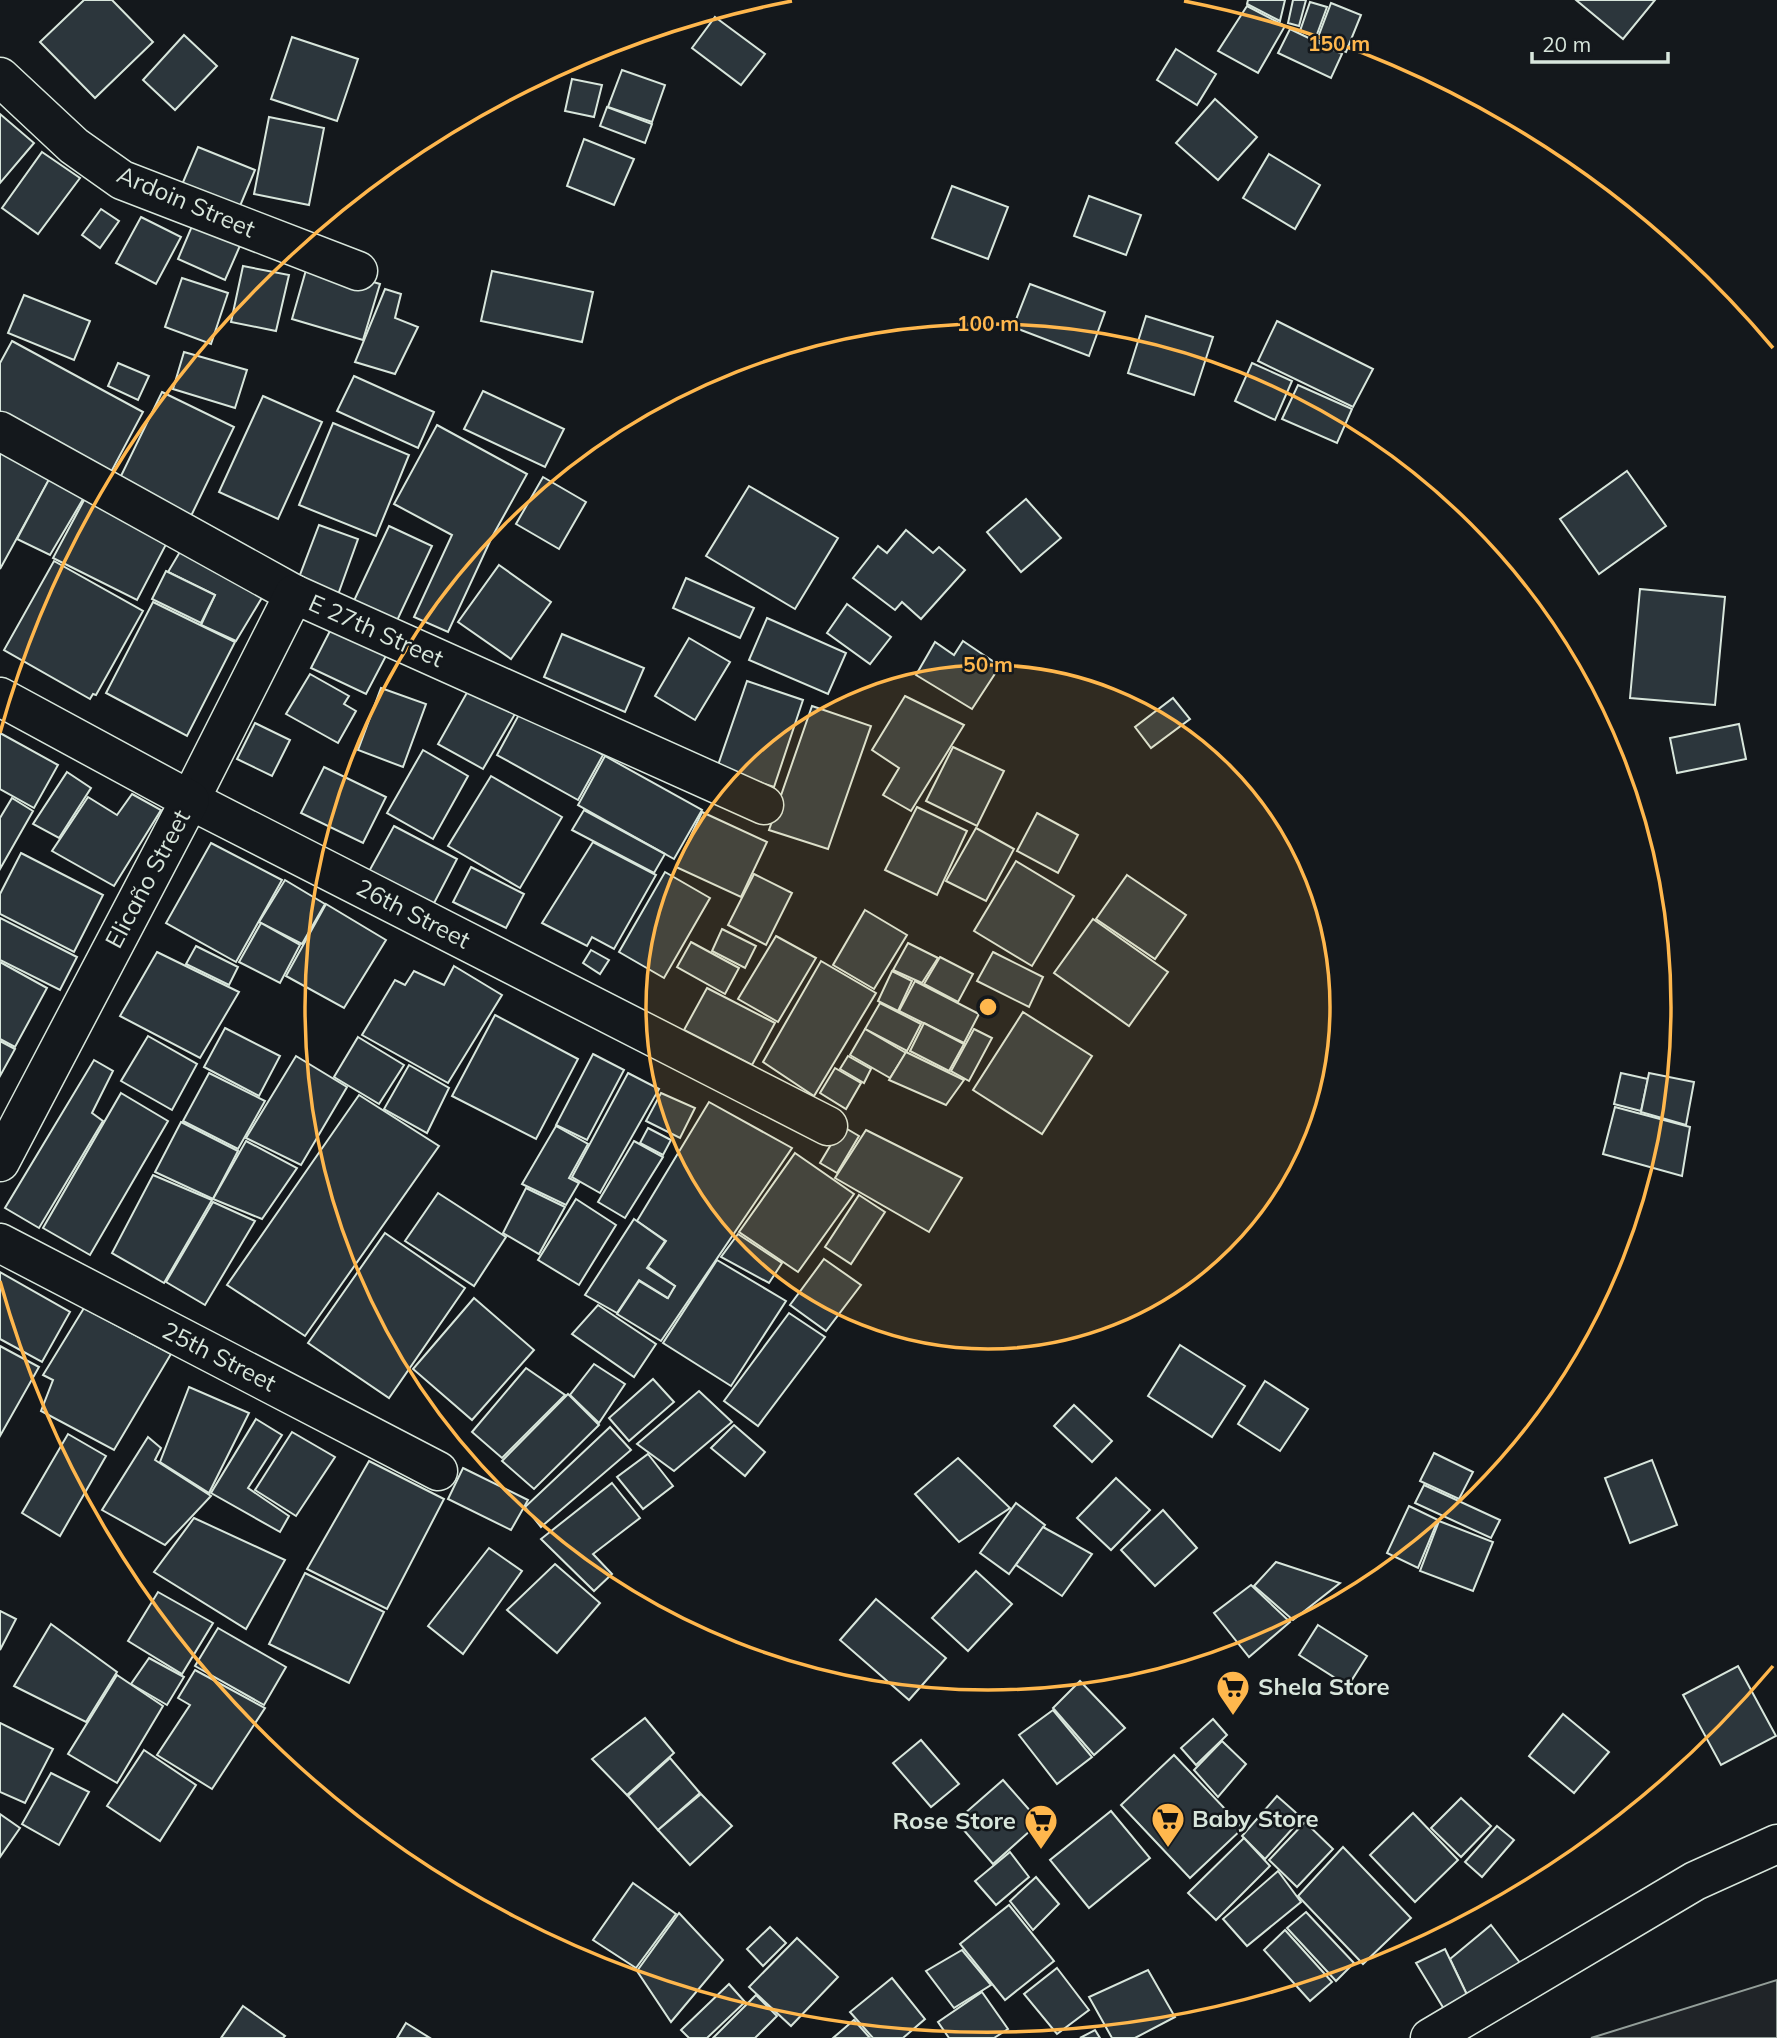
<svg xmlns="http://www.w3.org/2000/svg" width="1777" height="2038" viewBox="0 0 1777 2038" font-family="Mulish,sans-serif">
  <rect width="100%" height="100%" fill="#14181c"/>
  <!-- green -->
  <path fill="#202428" stroke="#939e99" stroke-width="2" d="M1777 1980V2038H1591Z"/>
  <!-- building -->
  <g fill="#2c363c" stroke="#d8e6dc" stroke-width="2">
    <path d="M84 0H112L153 42 95 98 40 42Z"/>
    <path d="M1248 0H1285L1280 21 1247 4Z"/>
    <path d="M1293 0H1306L1299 26 1288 23Z"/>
    <path d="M1576 0H1655L1623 39Z"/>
    <path d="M1310 2 1327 7 1316 37 1300 31Z"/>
    <path d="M1331 3 1361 15 1346 52 1317 40Z"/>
    <path d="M1247 6 1285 26 1258 73 1218 51Z"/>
    <path d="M715 17 765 54 741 85 692 48Z"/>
    <path d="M1290 29 1342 54 1331 78 1278 53Z"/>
    <path d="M184 35 217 66 175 110 143 80Z"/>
    <path d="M292 37 358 59 337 121 271 99Z"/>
    <path d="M1176 49 1216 74 1197 105 1157 80Z"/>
    <path d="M622 70 665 85 652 122 608 107Z"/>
    <path d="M572 79 602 85 594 117 565 111Z"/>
    <path d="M1215 99 1257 137 1218 180 1176 143Z"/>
    <path d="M607 107 652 124 645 143 600 126Z"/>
    <path d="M0 114 34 143 0 183Z"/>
    <path d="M269 117 324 128 309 205 254 194Z"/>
    <path d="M584 139 634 159 614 205 567 186Z"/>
    <path d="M198 147 255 170 235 218 178 194Z"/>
    <path d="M42 152 80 178 38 234 2 208Z"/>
    <path d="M1269 154 1320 185 1295 229 1243 198Z"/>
    <path d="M952 186 1008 207 988 259 932 238Z"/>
    <path d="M1089 196 1141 215 1126 255 1074 236Z"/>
    <path d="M101 209 119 221 100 248 82 235Z"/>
    <path d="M198 212 246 232 225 280 178 259Z"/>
    <path d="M141 217 181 237 156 284 116 263Z"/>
    <path d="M308 263 380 284 363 340 292 319Z"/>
    <path d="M243 266 289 275 276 331 231 322Z"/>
    <path d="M492 271 593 292 582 342 481 321Z"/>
    <path d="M182 278 228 293 211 344 165 327Z"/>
    <path d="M1030 284 1105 312 1089 356 1013 327Z"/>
    <path d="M385 289 401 294 395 318 418 327 395 374 355 362Z"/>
    <path d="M24 295 90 321 74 360 8 333Z"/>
    <path d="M1146 316 1213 337 1194 395 1128 373Z"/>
    <path d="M1277 321 1373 369 1353 407 1258 361Z"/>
    <path d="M12 341 143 412 110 474 0 414V363Z"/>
    <path d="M184 352 247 370 235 408 173 389Z"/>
    <path d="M118 363 149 376 138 400 108 386Z"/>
    <path d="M1252 363 1292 381 1275 420 1235 401Z"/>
    <path d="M354 376 434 412 418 448 337 411Z"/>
    <path d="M1298 385 1352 409 1337 443 1282 419Z"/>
    <path d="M483 391 564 429 545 467 464 429Z"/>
    <path d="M162 392 234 427 191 516 118 482Z"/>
    <path d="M263 396 322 422 278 519 219 492Z"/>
    <path d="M333 423 409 455 376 536 299 505Z"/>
    <path d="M437 425 527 474 492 537 448 632 414 617 452 535 394 504Z"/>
    <path d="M0 448 51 476 0 569Z"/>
    <path d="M54 470 89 489 50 555 17 539Z"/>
    <path d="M1627 471 1666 526 1599 574 1560 519Z"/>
    <path d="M543 477 586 502 559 549 516 524Z"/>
    <path d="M749 486 838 538 795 609 706 556Z"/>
    <path d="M90 489 173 531 137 600 53 558Z"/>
    <path d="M1026 499 1061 538 1021 572 987 532Z"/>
    <path d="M319 525 358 539 335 603 295 588Z"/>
    <path d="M389 526 432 546 394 627 351 607Z"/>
    <path d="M906 530 933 553 939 547 965 570 921 619 902 602 895 610 853 578 878 546 887 553Z"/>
    <path d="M184 545 269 586 236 641 201 625 215 595 168 572Z"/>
    <path d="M54 561 143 611 96 695 93 694 90 699 4 650Z"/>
    <path d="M499 565 551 602 511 659 458 622Z"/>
    <path d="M166 571 215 595 201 623 152 599Z"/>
    <path d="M686 578 754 608 740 638 673 608Z"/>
    <path d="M1640 589 1725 597 1715 705 1630 698Z"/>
    <path d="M153 602 235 642 187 736 106 693Z"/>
    <path d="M847 604 891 637 870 664 827 633Z"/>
    <path d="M767 618 846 653 828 694 749 660Z"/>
    <path d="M333 625 388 652 366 694 311 668Z"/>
    <path d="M562 634 644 668 625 712 544 677Z"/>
    <path d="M689 638 730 662 695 720 655 696Z"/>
    <path d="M963 641 1000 666 972 709 916 675 935 642 954 655Z"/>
    <path d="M310 674 349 696 344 704 356 711 338 743 286 714Z"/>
    <path d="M747 681 803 700 774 787 717 768Z"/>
    <path d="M381 688 426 704 403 767 358 750Z"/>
    <path d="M469 689 515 714 483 769 438 744Z"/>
    <path d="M905 696 964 725 911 811 883 795 899 768 872 750Z"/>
    <path d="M1173 698 1190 719 1151 748 1135 727Z"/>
    <path d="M812 706 871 726 828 849 769 830Z"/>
    <path d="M522 709 603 755 578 800 497 755Z"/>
    <path d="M255 723 290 740 272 776 237 759Z"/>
    <path d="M1739 724 1746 759 1677 773 1670 738Z"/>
    <path d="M0 733 58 765 34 808 0 789Z"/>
    <path d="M953 747 1004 771 977 826 926 801Z"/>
    <path d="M423 750 468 776 433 839 387 813Z"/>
    <path d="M605 756 702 810 674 859 578 805Z"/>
    <path d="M324 767 386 797 363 843 301 813Z"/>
    <path d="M67 772 91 788 59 838 33 824Z"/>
    <path d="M491 776 562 817 520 888 448 846Z"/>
    <path d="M132 794 161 810 114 886 52 851 88 797 117 815Z"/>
    <path d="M12 798 33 811 0 869V818Z"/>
    <path d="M917 807 967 831 937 895 885 870Z"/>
    <path d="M584 810 665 854 654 873 572 830Z"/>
    <path d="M702 812 767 842 741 897 676 867Z"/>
    <path d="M1037 813 1078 835 1058 873 1017 851Z"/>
    <path d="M394 826 457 859 431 909 367 875Z"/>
    <path d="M976 828 1014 849 986 901 946 881Z"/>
    <path d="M593 842 656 875 614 949 592 937 587 946 542 923Z"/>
    <path d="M211 843 282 880 236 962 166 923Z"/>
    <path d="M21 853 103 895 74 952 0 914V894Z"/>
    <path d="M1016 861 1074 896 1032 966 974 931Z"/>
    <path d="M471 867 524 894 506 928 453 902Z"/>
    <path d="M665 872 710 898 664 978 619 952Z"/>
    <path d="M754 874 792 893 766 945 728 925Z"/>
    <path d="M1127 875 1186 915 1155 959 1096 919Z"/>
    <path d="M285 880 325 904 302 944 259 922Z"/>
    <path d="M326 904 386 940 344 1008 286 976Z"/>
    <path d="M865 910 907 935 874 989 833 965Z"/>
    <path d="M0 918 77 957 60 990 0 960Z"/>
    <path d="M1093 919 1168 972 1129 1026 1054 973Z"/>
    <path d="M261 923 300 945 280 983 239 962Z"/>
    <path d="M722 929 756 946 745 968 712 951Z"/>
    <path d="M776 936 816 958 778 1022 738 999Z"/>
    <path d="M691 942 739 968 725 994 677 967Z"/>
    <path d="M908 943 938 958 922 983 893 970Z"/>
    <path d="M196 946 238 967 229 985 186 964Z"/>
    <path d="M591 950 609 960 600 974 583 963Z"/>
    <path d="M157 952 239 992 200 1058 120 1016Z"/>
    <path d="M993 952 1043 977 1029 1007 977 981Z"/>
    <path d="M940 957 973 974 958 1002 924 984Z"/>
    <path d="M821 961 876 993 814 1096 763 1062Z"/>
    <path d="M0 962 47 988 15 1047 0 1039Z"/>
    <path d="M454 966 502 995 448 1083 362 1035 395 980 405 985 414 971 444 985Z"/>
    <path d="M892 971 912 981 898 1011 878 1001Z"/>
    <path d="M915 981 979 1014 964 1043 899 1011Z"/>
    <path d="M707 988 775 1023 752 1065 684 1030Z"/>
    <path d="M880 1003 921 1024 907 1051 865 1029Z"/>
    <path d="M1023 1012 1092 1056 1042 1134 973 1090Z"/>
    <path d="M495 1015 578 1059 536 1139 452 1096Z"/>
    <path d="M924 1023 964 1044 949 1071 910 1051Z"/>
    <path d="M225 1028 280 1056 259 1096 204 1067Z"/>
    <path d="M865 1029 906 1053 890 1078 850 1055Z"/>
    <path d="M974 1029 992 1038 969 1081 951 1071Z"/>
    <path d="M148 1036 197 1064 172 1110 121 1081Z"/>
    <path d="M358 1037 404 1065 379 1104 334 1077Z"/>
    <path d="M0 1041 15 1049 0 1076Z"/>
    <path d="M906 1052 964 1080 946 1105 889 1080Z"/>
    <path d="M593 1054 624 1070 587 1140 556 1125Z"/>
    <path d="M296 1056 347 1087 301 1165 246 1138Z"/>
    <path d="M848 1056 871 1069 864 1083 840 1069Z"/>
    <path d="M94 1060 113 1071 92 1113 103 1121 39 1228 5 1208Z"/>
    <path d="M409 1065 449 1088 427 1133 384 1109Z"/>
    <path d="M835 1068 861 1083 846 1109 820 1093Z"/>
    <path d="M209 1073 265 1101 238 1149 183 1121Z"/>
    <path d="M628 1073 659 1089 600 1193 572 1177Z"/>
    <path d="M1621 1073 1648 1079 1641 1111 1614 1104Z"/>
    <path d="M1649 1073 1694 1082 1686 1125 1641 1112Z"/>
    <path d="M121 1093 168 1121 90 1255 43 1228Z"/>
    <path d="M661 1093 695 1108 680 1138 646 1121Z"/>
    <path d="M359 1095 439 1146 305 1336 227 1285Z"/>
    <path d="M709 1102 792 1148 661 1341 617 1314 639 1281 667 1298 675 1286 648 1267 666 1241 637 1221Z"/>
    <path d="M1615 1107 1690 1127 1682 1176 1603 1154Z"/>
    <path d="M181 1122 238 1151 213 1199 155 1172Z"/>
    <path d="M556 1126 588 1144 569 1178 579 1183 566 1205 522 1184Z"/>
    <path d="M842 1126 859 1136 837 1173 820 1163Z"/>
    <path d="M648 1128 671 1140 663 1155 640 1143Z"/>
    <path d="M866 1130 962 1178 929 1232 835 1178Z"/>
    <path d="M246 1141 297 1168 262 1219 213 1199Z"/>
    <path d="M634 1141 663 1157 625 1218 598 1202Z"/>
    <path d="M795 1153 854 1194 798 1272 739 1232Z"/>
    <path d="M153 1175 212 1200 164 1283 112 1253Z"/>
    <path d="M526 1188 565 1207 539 1254 503 1233Z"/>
    <path d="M438 1193 506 1237 474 1286 405 1241Z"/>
    <path d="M859 1195 885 1212 851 1264 825 1247Z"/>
    <path d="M576 1199 616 1225 579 1285 538 1260Z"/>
    <path d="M213 1202 255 1221 205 1305 166 1282Z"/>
    <path d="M634 1219 665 1241 647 1268 675 1286 668 1298 639 1280 617 1313 585 1295Z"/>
    <path d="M385 1233 465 1288 389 1398 308 1343Z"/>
    <path d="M738 1234 782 1263 769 1283 721 1257Z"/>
    <path d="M824 1259 861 1285 826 1331 790 1305Z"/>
    <path d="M717 1260 786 1301 731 1386 663 1343Z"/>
    <path d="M0 1272 70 1312 42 1362 0 1339Z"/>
    <path d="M474 1298 534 1350 472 1420 413 1369Z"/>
    <path d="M598 1305 656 1344 634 1377 572 1334Z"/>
    <path d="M84 1308 171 1354 114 1450 41 1411 53 1380 43 1375Z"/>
    <path d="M789 1313 825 1337 758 1426 724 1401Z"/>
    <path d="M1180 1345 1245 1386 1212 1437 1148 1396Z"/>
    <path d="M0 1346 39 1367 0 1436Z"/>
    <path d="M594 1364 625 1384 599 1423 570 1395Z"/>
    <path d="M526 1368 565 1395 502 1458 472 1432Z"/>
    <path d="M653 1379 674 1402 629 1441 609 1418Z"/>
    <path d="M1265 1381 1308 1409 1280 1451 1238 1424Z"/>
    <path d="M189 1387 249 1413 209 1493 160 1462Z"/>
    <path d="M699 1391 732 1422 674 1471 637 1444Z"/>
    <path d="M568 1394 599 1425 534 1489 502 1461Z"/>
    <path d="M1074 1405 1112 1441 1092 1462 1054 1426Z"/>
    <path d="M256 1419 282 1435 248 1488 289 1516 280 1532 211 1493Z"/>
    <path d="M734 1425 765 1452 745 1476 711 1448Z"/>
    <path d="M610 1427 631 1450 541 1527 525 1507Z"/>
    <path d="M292 1432 335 1457 296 1516 255 1490Z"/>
    <path d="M68 1434 106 1456 60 1536 22 1513Z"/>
    <path d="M148 1437 161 1448 155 1460 211 1496 165 1545 102 1510Z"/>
    <path d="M1434 1453 1473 1472 1459 1499 1420 1481Z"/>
    <path d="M648 1454 673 1486 643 1509 617 1477Z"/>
    <path d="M958 1458 1010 1508 959 1542 915 1494Z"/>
    <path d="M1652 1460 1677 1525 1630 1543 1605 1478Z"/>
    <path d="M369 1461 444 1499 387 1609 307 1569Z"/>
    <path d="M463 1468 528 1500 511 1530 448 1499Z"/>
    <path d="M1116 1478 1150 1510 1111 1550 1077 1518Z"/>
    <path d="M612 1483 640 1518 593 1554 612 1574 594 1591 541 1539Z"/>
    <path d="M1424 1485 1500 1520 1491 1538 1415 1503Z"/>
    <path d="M1016 1503 1045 1525 1009 1574 980 1553Z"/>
    <path d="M1409 1506 1438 1520 1418 1568 1387 1553Z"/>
    <path d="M1163 1510 1197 1548 1155 1586 1121 1550Z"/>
    <path d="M194 1518 285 1560 246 1629 154 1572Z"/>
    <path d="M1439 1521 1493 1542 1473 1591 1420 1571Z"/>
    <path d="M1043 1527 1092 1554 1062 1596 1016 1565Z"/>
    <path d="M489 1548 522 1571 463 1654 428 1626Z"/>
    <path d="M1276 1562 1340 1583 1293 1620 1254 1586Z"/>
    <path d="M555 1564 600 1603 557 1653 507 1610Z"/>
    <path d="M976 1571 1012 1604 968 1651 932 1618Z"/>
    <path d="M305 1573 384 1612 349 1683 269 1644Z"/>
    <path d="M1251 1585 1290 1622 1249 1657 1214 1613Z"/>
    <path d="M158 1592 213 1623 182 1674 128 1641Z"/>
    <path d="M876 1599 946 1658 909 1700 840 1640Z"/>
    <path d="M0 1611 16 1619 0 1650Z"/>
    <path d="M51 1624 117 1672 86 1722 14 1686Z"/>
    <path d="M1318 1625 1367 1656 1348 1686 1299 1655Z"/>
    <path d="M218 1628 286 1667 264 1705 195 1666Z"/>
    <path d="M149 1658 184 1677 167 1705 131 1684Z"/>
    <path d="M1738 1666 1776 1736 1721 1765 1683 1695Z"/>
    <path d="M195 1670 265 1708 212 1789 157 1755 190 1705 178 1698Z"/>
    <path d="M117 1675 163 1706 117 1783 68 1754Z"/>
    <path d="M1080 1681 1125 1728 1094 1755 1053 1708Z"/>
    <path d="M1053 1710 1092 1757 1057 1784 1019 1735Z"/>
    <path d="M1563 1714 1609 1752 1574 1793 1529 1756Z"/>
    <path d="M645 1718 674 1753 627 1795 592 1759Z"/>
    <path d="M1213 1719 1227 1735 1196 1765 1181 1748Z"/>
    <path d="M0 1723 53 1749 25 1803 0 1792Z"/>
    <path d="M921 1740 959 1784 931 1807 893 1763Z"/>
    <path d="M1222 1741 1246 1764 1218 1797 1194 1770Z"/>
    <path d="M144 1750 196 1785 160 1841 107 1806Z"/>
    <path d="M1174 1755 1243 1828 1190 1878 1121 1805Z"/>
    <path d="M670 1758 700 1793 658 1830 628 1796Z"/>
    <path d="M51 1773 89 1792 59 1845 22 1824Z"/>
    <path d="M1003 1780 1040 1822 993 1864 956 1821Z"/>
    <path d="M701 1794 732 1826 690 1865 658 1830Z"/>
    <path d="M1277 1796 1302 1818 1265 1859 1242 1836Z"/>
    <path d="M1461 1798 1491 1826 1461 1857 1431 1828Z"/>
    <path d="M1111 1811 1150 1858 1089 1908 1050 1860Z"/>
    <path d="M1413 1813 1458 1860 1415 1902 1370 1855Z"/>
    <path d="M0 1814 20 1828 0 1857Z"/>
    <path d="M1305 1822 1333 1849 1297 1887 1269 1860Z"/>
    <path d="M1497 1826 1514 1840 1482 1877 1465 1862Z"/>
    <path d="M1244 1838 1270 1866 1216 1920 1188 1893Z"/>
    <path d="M1343 1847 1411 1918 1363 1964 1298 1896Z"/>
    <path d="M1010 1852 1029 1877 996 1905 975 1881Z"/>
    <path d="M1278 1871 1301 1902 1247 1946 1223 1919Z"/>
    <path d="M1036 1877 1059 1904 1033 1930 1010 1901Z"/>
    <path d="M633 1883 676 1914 636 1968 593 1940Z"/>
    <path d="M1009 1905 1054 1961 1005 2000 960 1944Z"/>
    <path d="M1306 1912 1354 1963 1336 1981 1287 1928Z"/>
    <path d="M679 1913 723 1960 671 2022 637 1971Z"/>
    <path d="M1491 1925 1527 1972 1469 1999 1450 1959Z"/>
    <path d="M770 1927 786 1943 763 1966 747 1949Z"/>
    <path d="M1285 1930 1332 1982 1310 2001 1264 1950Z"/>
    <path d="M797 1938 838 1977 791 2026 749 1987Z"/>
    <path d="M1445 1949 1469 1999 1444 2009 1416 1963Z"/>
    <path d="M962 1950 991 1985 954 2008 926 1971Z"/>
    <path d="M1057 1968 1089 2010 1057 2034 1024 1994Z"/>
    <path d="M1148 1970 1175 2017 1135 2038H1112L1089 1997Z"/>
    <path d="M892 1978 925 2019 903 2038H873L850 2012Z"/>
    <path d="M729 1984 745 2002 707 2038H689L681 2030Z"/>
    <path d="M982 1992 1008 2029 994 2038H949L938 2022Z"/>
    <path d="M756 1995 777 2016 755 2038H713Z"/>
    <path d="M243 2006 285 2036 283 2038H221Z"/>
    <path d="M854 2020 870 2038H833Z"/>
    <path d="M406 2023 430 2038H397Z"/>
    <path d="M1095 2030 1100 2038H1080Z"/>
  </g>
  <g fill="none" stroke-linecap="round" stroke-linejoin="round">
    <defs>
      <g id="street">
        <path d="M0 77 74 146 122 180 358 271"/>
        <path d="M0 431 294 594 764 805"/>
        <path d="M294 594 190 800 828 1126"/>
        <path d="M0 1243 438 1471"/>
        <path d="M1430 2038 1695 1881 1777 1844"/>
      </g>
      <path id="secondary" d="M0 697 190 800 0 1162"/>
    </defs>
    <!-- street casing -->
    <use href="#street" stroke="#d8e6dc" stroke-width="41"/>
    <!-- secondary casing -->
    <use href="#secondary" stroke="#d8e6dc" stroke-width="41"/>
    <!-- street -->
    <use href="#street" stroke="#14181c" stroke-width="38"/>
    <!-- secondary -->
    <use href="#secondary" stroke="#14181c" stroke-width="38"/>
  </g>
  <!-- distance rings -->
  <circle cx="988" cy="1007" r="342" fill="#ffb74d" fill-opacity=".12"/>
  <g fill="none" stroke="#ffb74d" stroke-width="3.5">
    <circle cx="988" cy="1007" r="342"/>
    <circle cx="988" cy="1007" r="683"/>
    <path d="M1773 1666A1025 1025 0 0 1 0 1281M0 733A1025 1025 0 0 1 792 1M1184 1A1025 1025 0 0 1 1773 348"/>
  </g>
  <!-- icons -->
  <defs>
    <symbol id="supermarket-pin" viewBox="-11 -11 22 30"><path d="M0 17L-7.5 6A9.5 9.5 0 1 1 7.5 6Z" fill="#ffb74d" stroke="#14181c"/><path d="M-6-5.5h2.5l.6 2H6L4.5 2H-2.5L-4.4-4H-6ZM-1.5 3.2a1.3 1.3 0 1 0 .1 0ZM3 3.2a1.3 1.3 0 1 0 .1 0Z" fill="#111"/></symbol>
  </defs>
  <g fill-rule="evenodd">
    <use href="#supermarket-pin" x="1214" y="1668" width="38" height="52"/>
    <use href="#supermarket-pin" x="1149" y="1800" width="38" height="52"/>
    <use href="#supermarket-pin" x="1022" y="1802" width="38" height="52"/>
  </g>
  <g text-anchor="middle" stroke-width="5" stroke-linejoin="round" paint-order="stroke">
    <!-- street labels -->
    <g font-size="24" fill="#d8e6dc" stroke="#14181c">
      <text transform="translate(186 202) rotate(23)" y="8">Ardoin Street</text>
      <text transform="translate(376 631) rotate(24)" y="8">E 27th Street</text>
      <text transform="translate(148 879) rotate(-62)" y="8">Elicaño Street</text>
      <text transform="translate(413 914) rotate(27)" y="8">26th Street</text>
      <text transform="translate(219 1357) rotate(27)" y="8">25th Street</text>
    </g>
    <!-- poi labels -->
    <g font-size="24" font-weight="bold" fill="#d8e6dc" stroke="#14181c" text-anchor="start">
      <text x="1258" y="1695">Shela Store</text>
      <text x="1192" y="1827">Baby Store</text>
      <text x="1016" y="1829" text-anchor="end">Rose Store</text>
    </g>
  </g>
  <circle cx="988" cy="1007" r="10" fill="#ffb74d" stroke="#14181c" stroke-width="3.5"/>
  <g font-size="21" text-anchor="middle" font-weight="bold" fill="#ffb74d" stroke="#14181c" stroke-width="5" stroke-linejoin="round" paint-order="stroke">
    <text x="1339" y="51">150 m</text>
    <text x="988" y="331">100 m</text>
    <text x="988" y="672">50 m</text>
  </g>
  <!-- scale -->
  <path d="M1532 52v10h136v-10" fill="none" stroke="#d8e6dc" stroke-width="3.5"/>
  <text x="1542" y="52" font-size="21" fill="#d8e6dc" stroke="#14181c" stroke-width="5" paint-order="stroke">20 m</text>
</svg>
